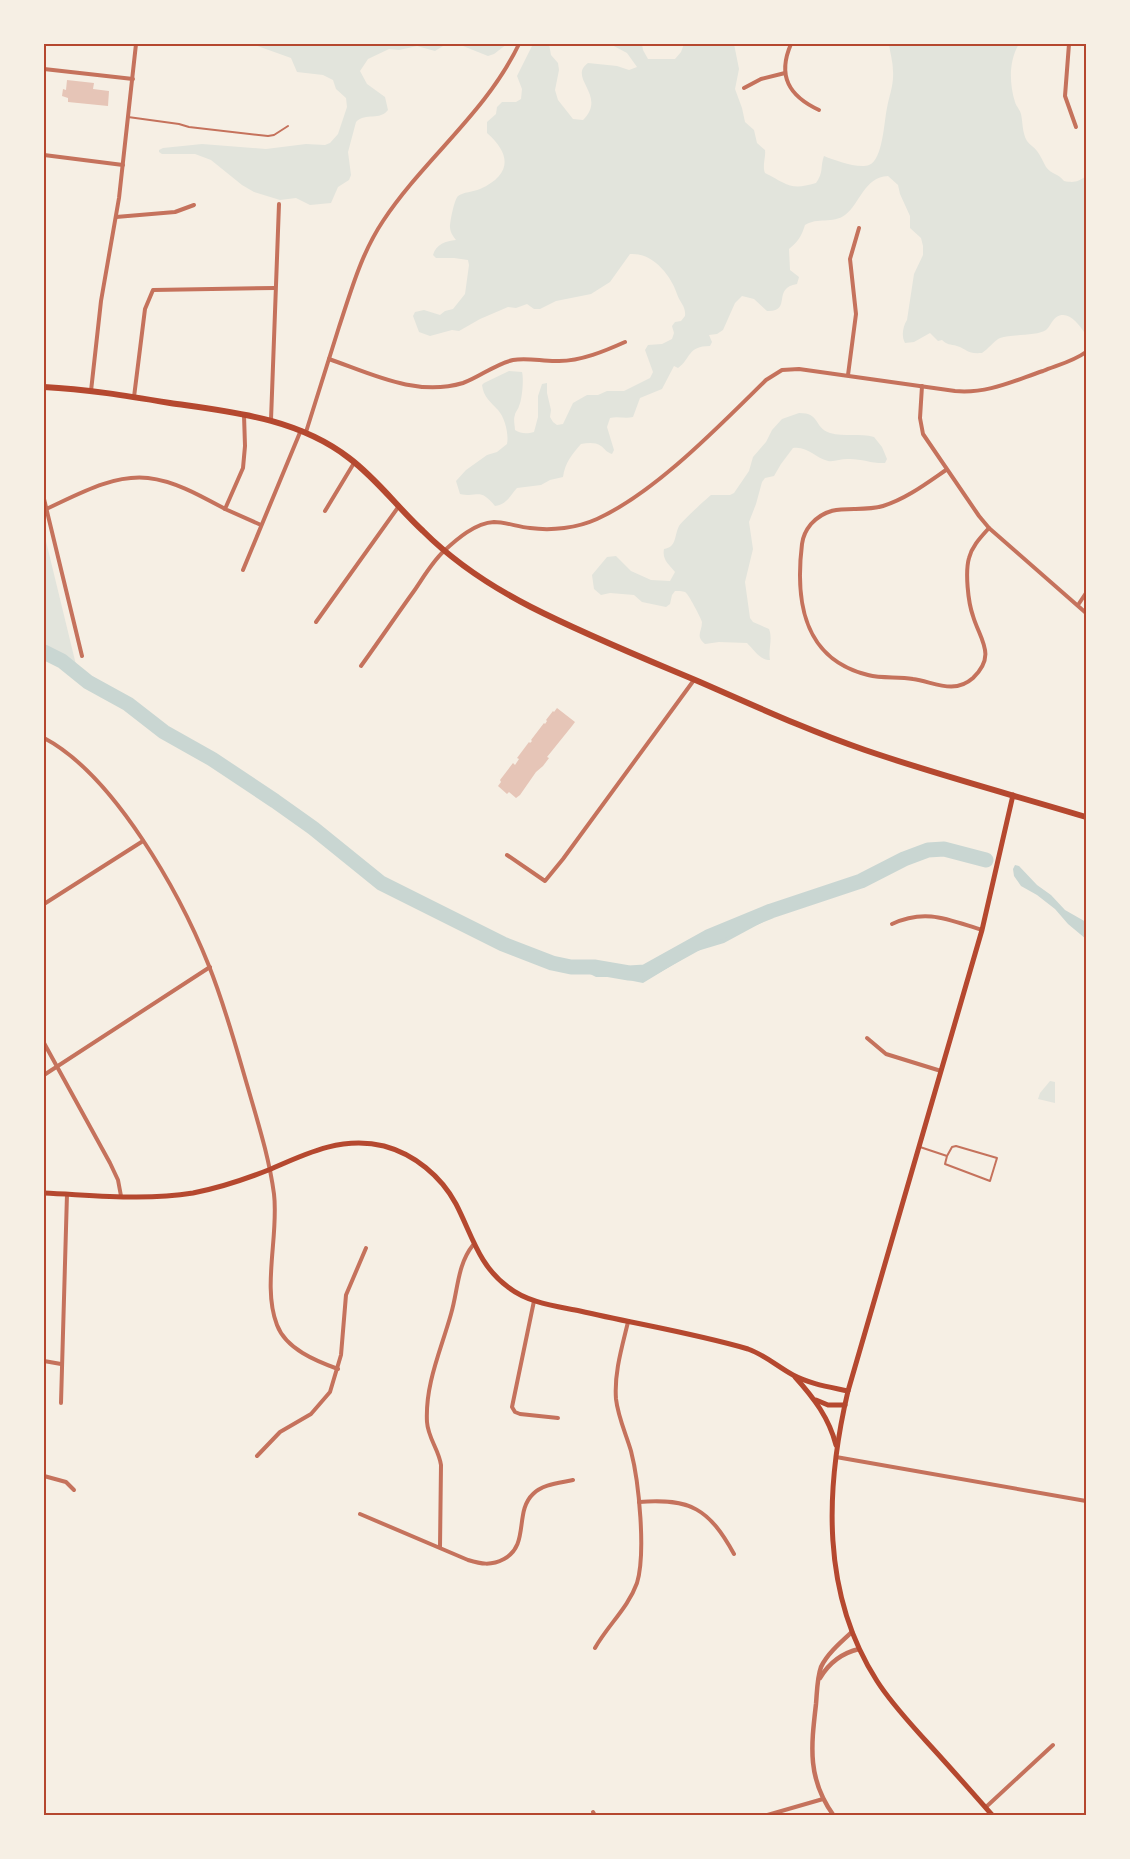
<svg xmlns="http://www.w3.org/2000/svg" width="1130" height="1859" viewBox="0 0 1130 1859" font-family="'Asap Condensed',sans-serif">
  <rect width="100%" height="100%" fill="#f6efe4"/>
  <!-- green -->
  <g fill="#e2e4dc">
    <path d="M252 44H454L443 46 435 51 417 46 399 50 389 49 368 59 360 71 367 84 385 97 388 110C380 121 366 112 356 122L348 152 351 175 349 180 338 187 331 203 310 205 296 198 280 200 254 192 242 185 211 160 195 154H162L159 152V150L163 148 202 144 266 149 306 144 325 145 330 143 338 134 347 107 346 98 336 89 333 80 323 75 297 72 291 58Z"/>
    <path d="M458 44H507L494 54 488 56Z"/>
    <path d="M533 44H549L551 55 558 63 559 70 555 90 558 100 573 119 583 120C608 95 567 78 588 63L617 66 629 70 637 67 627 53 610 44H642L643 50 648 59H675L681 52 684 44H734L739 69 735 89 742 108 745 122 754 130 757 143 765 150C766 158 762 165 765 173 787 184 790 191 816 183 824 172 820 167 824 156 834 160 858 169 869 165 883 160 884 121 887 108 889 96 894 85 893 71 893 62 890 53 889 44H1019C1009 60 1009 83 1015 102 1016 106 1020 110 1021 114 1023 123 1022 132 1027 141 1030 145 1034 147 1037 151 1041 156 1043 162 1046 167 1051 174 1059 174 1064 181 1074 183 1078 182 1086 176V331L1084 332C1080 326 1072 315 1063 315 1053 315 1052 325 1046 330 1038 336 1012 334 1000 338 994 341 988 349 982 353 966 354 969 350 957 346 950 344 947 345 942 340L938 341 930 333 914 342 905 343C901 336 903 326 907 320L914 274 923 255V246L921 238 910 228V216L900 194 898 185 888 176C864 177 860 204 845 215 833 224 817 217 805 225 802 235 798 242 789 249L790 270 799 277 797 284C771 288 793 312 767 311L754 299 742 296 735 303 723 330 717 334 709 335 712 342 710 346C687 346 691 359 678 368L674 366 662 389 640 398 633 417C625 419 618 416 610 418L607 427 614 450 612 454C606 452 605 449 601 446 595 442 588 443 581 444 572 454 565 463 563 477L550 480 541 485 517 488C509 497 507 504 495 506 479 487 479 498 460 494L456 481 466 470 487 455 497 452 507 444C509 434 505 418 498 410 490 401 484 398 482 385L484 383 509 371 522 372C524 379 522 400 519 406 518 410 515 412 515 415 513 419 515 426 515 430 521 434 527 434 534 432L538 417V396L542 384 547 383V393L551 410 550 417 553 422 557 425 563 424 573 403 587 395H598L607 391H624L650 378 653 372 645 350 648 345 662 344 672 339 674 333 672 326 675 322 681 321 685 316C686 306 680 303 677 294 671 275 652 252 630 254L610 282 591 294 556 301 540 309H534L527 304 516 308 508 307 480 319 459 331 452 330 430 336 419 332 413 316 415 312 424 310 440 315 445 311 453 309 465 294 469 265 468 260 454 258H436L433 255C436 244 446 241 456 240 453 236 450 232 450 227 450 222 454 200 458 196 463 192 473 192 480 189 511 175 512 155 487 133V122L496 114 497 107 502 102H516L521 99 522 89 517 76Z"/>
    <path d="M799 413C821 413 813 427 830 433 844 437 860 433 874 437L882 447 887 459 885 463C873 464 860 458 847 459 841 459 834 462 828 461 815 458 808 446 793 448L781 464 774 476 765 478 762 482 756 504 749 522 753 549 745 582 750 618 753 622 769 629C773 639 768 649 770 660 760 660 754 650 747 643L719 642 705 644C695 636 702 632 702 622 701 618 688 593 685 592 683 591 677 591 675 591L672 595 670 604 666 607 642 602 634 595 610 593 601 595 594 589 592 575 607 557 616 556 631 571 651 580 670 581 675 572C669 564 662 560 664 549 677 547 674 536 679 526 682 521 705 500 711 495H730L734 493 749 471 753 457 766 442 772 430 782 419Z"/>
    <path d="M44 533 78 673 62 661 44 652Z"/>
    <path d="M1050 1081 1055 1082V1103L1038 1099 1040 1093Z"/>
  </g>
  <!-- water -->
  <g fill="#c9d6d2">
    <path d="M1015 865 1019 866 1037 885 1051 895 1065 910 1086 922V939L1068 924 1055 909 1037 895 1021 886 1014 876 1013 869Z"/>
    <path d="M791 900 781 911 761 923 724 943 694 952 643 983 613 977H596L586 972 590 970 616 972 636 980 659 971 712 938 779 911Z"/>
  </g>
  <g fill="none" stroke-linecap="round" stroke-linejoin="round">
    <!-- river -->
    <path stroke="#c9d6d2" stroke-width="15" d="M44 652 62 661 88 682 128 704 164 732 212 759 275 801 313 828 381 883 503 944 552 963 571 967H594L629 973 645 972 708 937 771 911 861 881 904 859 928 850 944 849 986 860"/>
  </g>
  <!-- building -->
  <g fill="#e6c5b7">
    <path d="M67 80 94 83 93 89 109 91 108 106 68 102V98L62 96 63 89 66 90Z"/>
    <path d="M557 708 575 722 572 726 547 757 549 758 543 766 536 772 520 795 516 798 509 792 507 794 498 786 501 782 500 780 513 763 515 765 519 759 517 758 529 742 530 743 532 741 531 740 544 723 545 724 547 721 546 720 553 711 554 712Z"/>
  </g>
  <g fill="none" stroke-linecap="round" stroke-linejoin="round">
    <!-- service -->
    <g stroke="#c5725c" stroke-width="2">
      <path d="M128 117 179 124 189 127 268 136 274 135 288 126"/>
      <path d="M920 1147 947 1156 952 1147 956 1146 997 1158 990 1181 945 1164 947 1156"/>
    </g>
    <!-- minor -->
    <g stroke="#c5725c" stroke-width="4">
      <path d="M791 44C777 76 789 96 819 110"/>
      <path d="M1069 44 1065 96 1076 127"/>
      <path d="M44 69 133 79"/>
      <path d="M744 88 761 79 785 73"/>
      <path d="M44 155 123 165"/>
      <path d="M116 217 175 212 194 205"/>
      <path d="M329 359C372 374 416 397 463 383 480 377 495 364 513 360 528 357 544 362 559 361 581 361 605 351 625 342"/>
      <path d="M848 375 856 314 850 259 859 228"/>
      <path d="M922 386 920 418 923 434 979 516 989 528 1086 613"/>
      <path d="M91 391 101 301 119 198 136 44"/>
      <path d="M134 397 145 309 153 290 275 288"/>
      <path d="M244 415 245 446 243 468 225 509 261 525"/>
      <path d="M271 420 279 204"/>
      <path d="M306 432C317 397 328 362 339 327 351 291 361 254 383 221 424 159 486 113 519 44"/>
      <path d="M946 470C927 483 906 499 883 506 856 514 833 500 811 524 806 530 803 536 802 544 795 601 803 659 868 675 883 679 898 676 913 679 934 682 954 695 973 678 997 655 980 640 973 616 968 602 965 572 969 558 972 546 981 537 989 528"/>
      <path d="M44 499 82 656"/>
      <path d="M44 510C75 496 112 474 148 478 175 481 201 496 225 509"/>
      <path d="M325 511 354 463"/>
      <path d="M243 570 301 430"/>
      <path d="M1078 605 1086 593"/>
      <path d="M316 622 399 506"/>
      <path d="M361 666C379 641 396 616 414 591 423 578 432 562 444 551 457 539 475 523 494 522 506 522 518 527 530 528 552 531 577 528 597 519 656 492 719 426 766 380L782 370 799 369 955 391C987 394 1013 381 1043 371 1058 365 1074 361 1086 352"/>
      <path d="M44 738C114 775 180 893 209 966 225 1006 236 1047 248 1088 258 1123 269 1157 274 1194 279 1234 262 1287 277 1325 286 1349 316 1361 338 1369"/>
      <path d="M507 855 545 881 563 859 694 680"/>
      <path d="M44 904 143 841"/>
      <path d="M892 924C926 908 949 920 982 930"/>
      <path d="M867 1038 886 1054 941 1071"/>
      <path d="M44 1043 110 1163 118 1180 121 1196"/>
      <path d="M44 1075 210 967"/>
      <path d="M534 1301 512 1407 515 1412 520 1414 558 1418"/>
      <path d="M44 1361 61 1364"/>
      <path d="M61 1403 67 1194"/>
      <path d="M257 1456 280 1432 311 1414 330 1392 341 1355 346 1295 366 1248"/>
      <path d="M836 1457 1086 1501"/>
      <path d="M44 1476 66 1482 74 1490"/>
      <path d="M639 1502C691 1498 709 1509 734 1554"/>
      <path d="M360 1514 468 1560C481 1564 491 1566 504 1559 530 1545 514 1512 533 1494 543 1484 560 1483 573 1480"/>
      <path d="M440 1547 441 1465C439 1450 428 1438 427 1422 425 1384 441 1350 451 1314 458 1291 457 1265 473 1245"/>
      <path d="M595 1648C608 1625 628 1608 637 1583 646 1553 639 1482 631 1451 626 1434 618 1417 616 1399 614 1373 622 1347 628 1322"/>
      <path d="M986 1807 1053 1745"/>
      <path d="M593 1812 595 1816"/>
      <path d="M764 1816 823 1799"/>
    </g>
    <!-- tertiary -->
    <g stroke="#c5725c" stroke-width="4.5">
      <path d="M820 1678C829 1663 842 1653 859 1649"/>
      <path d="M834 1816C807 1779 811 1747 816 1704 817 1693 817 1678 821 1667 827 1654 841 1642 852 1632"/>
    </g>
    <!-- secondary -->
    <g stroke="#b5482f" stroke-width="5">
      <path d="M44 1193C92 1195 144 1201 193 1193 219 1188 246 1179 271 1169 307 1153 342 1136 384 1146 414 1154 441 1176 456 1204 472 1235 479 1266 508 1287 528 1303 556 1306 580 1311 636 1324 693 1333 748 1349 765 1355 778 1367 793 1375 810 1384 830 1387 848 1391"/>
      <path d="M795 1377C814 1398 829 1418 836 1445"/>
      <path d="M816 1400 828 1405H845"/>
      <path d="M993 1816C971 1791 949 1766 926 1741 909 1722 891 1703 877 1681 821 1594 825 1489 848 1391L982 930 1013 795"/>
    </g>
    <!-- primary -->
    <path stroke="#b5482f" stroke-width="6" d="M44 387C86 389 128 396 170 403 232 412 297 418 349 458 377 479 398 508 423 531 454 562 492 587 531 607 586 635 643 658 700 682 755 706 809 731 865 750 938 775 1013 795 1086 817"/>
  </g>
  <!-- border -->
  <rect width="1130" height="1859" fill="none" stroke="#f6efe4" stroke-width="90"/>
  <rect x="45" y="45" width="1040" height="1769" fill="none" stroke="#b5482f" stroke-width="2"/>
</svg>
